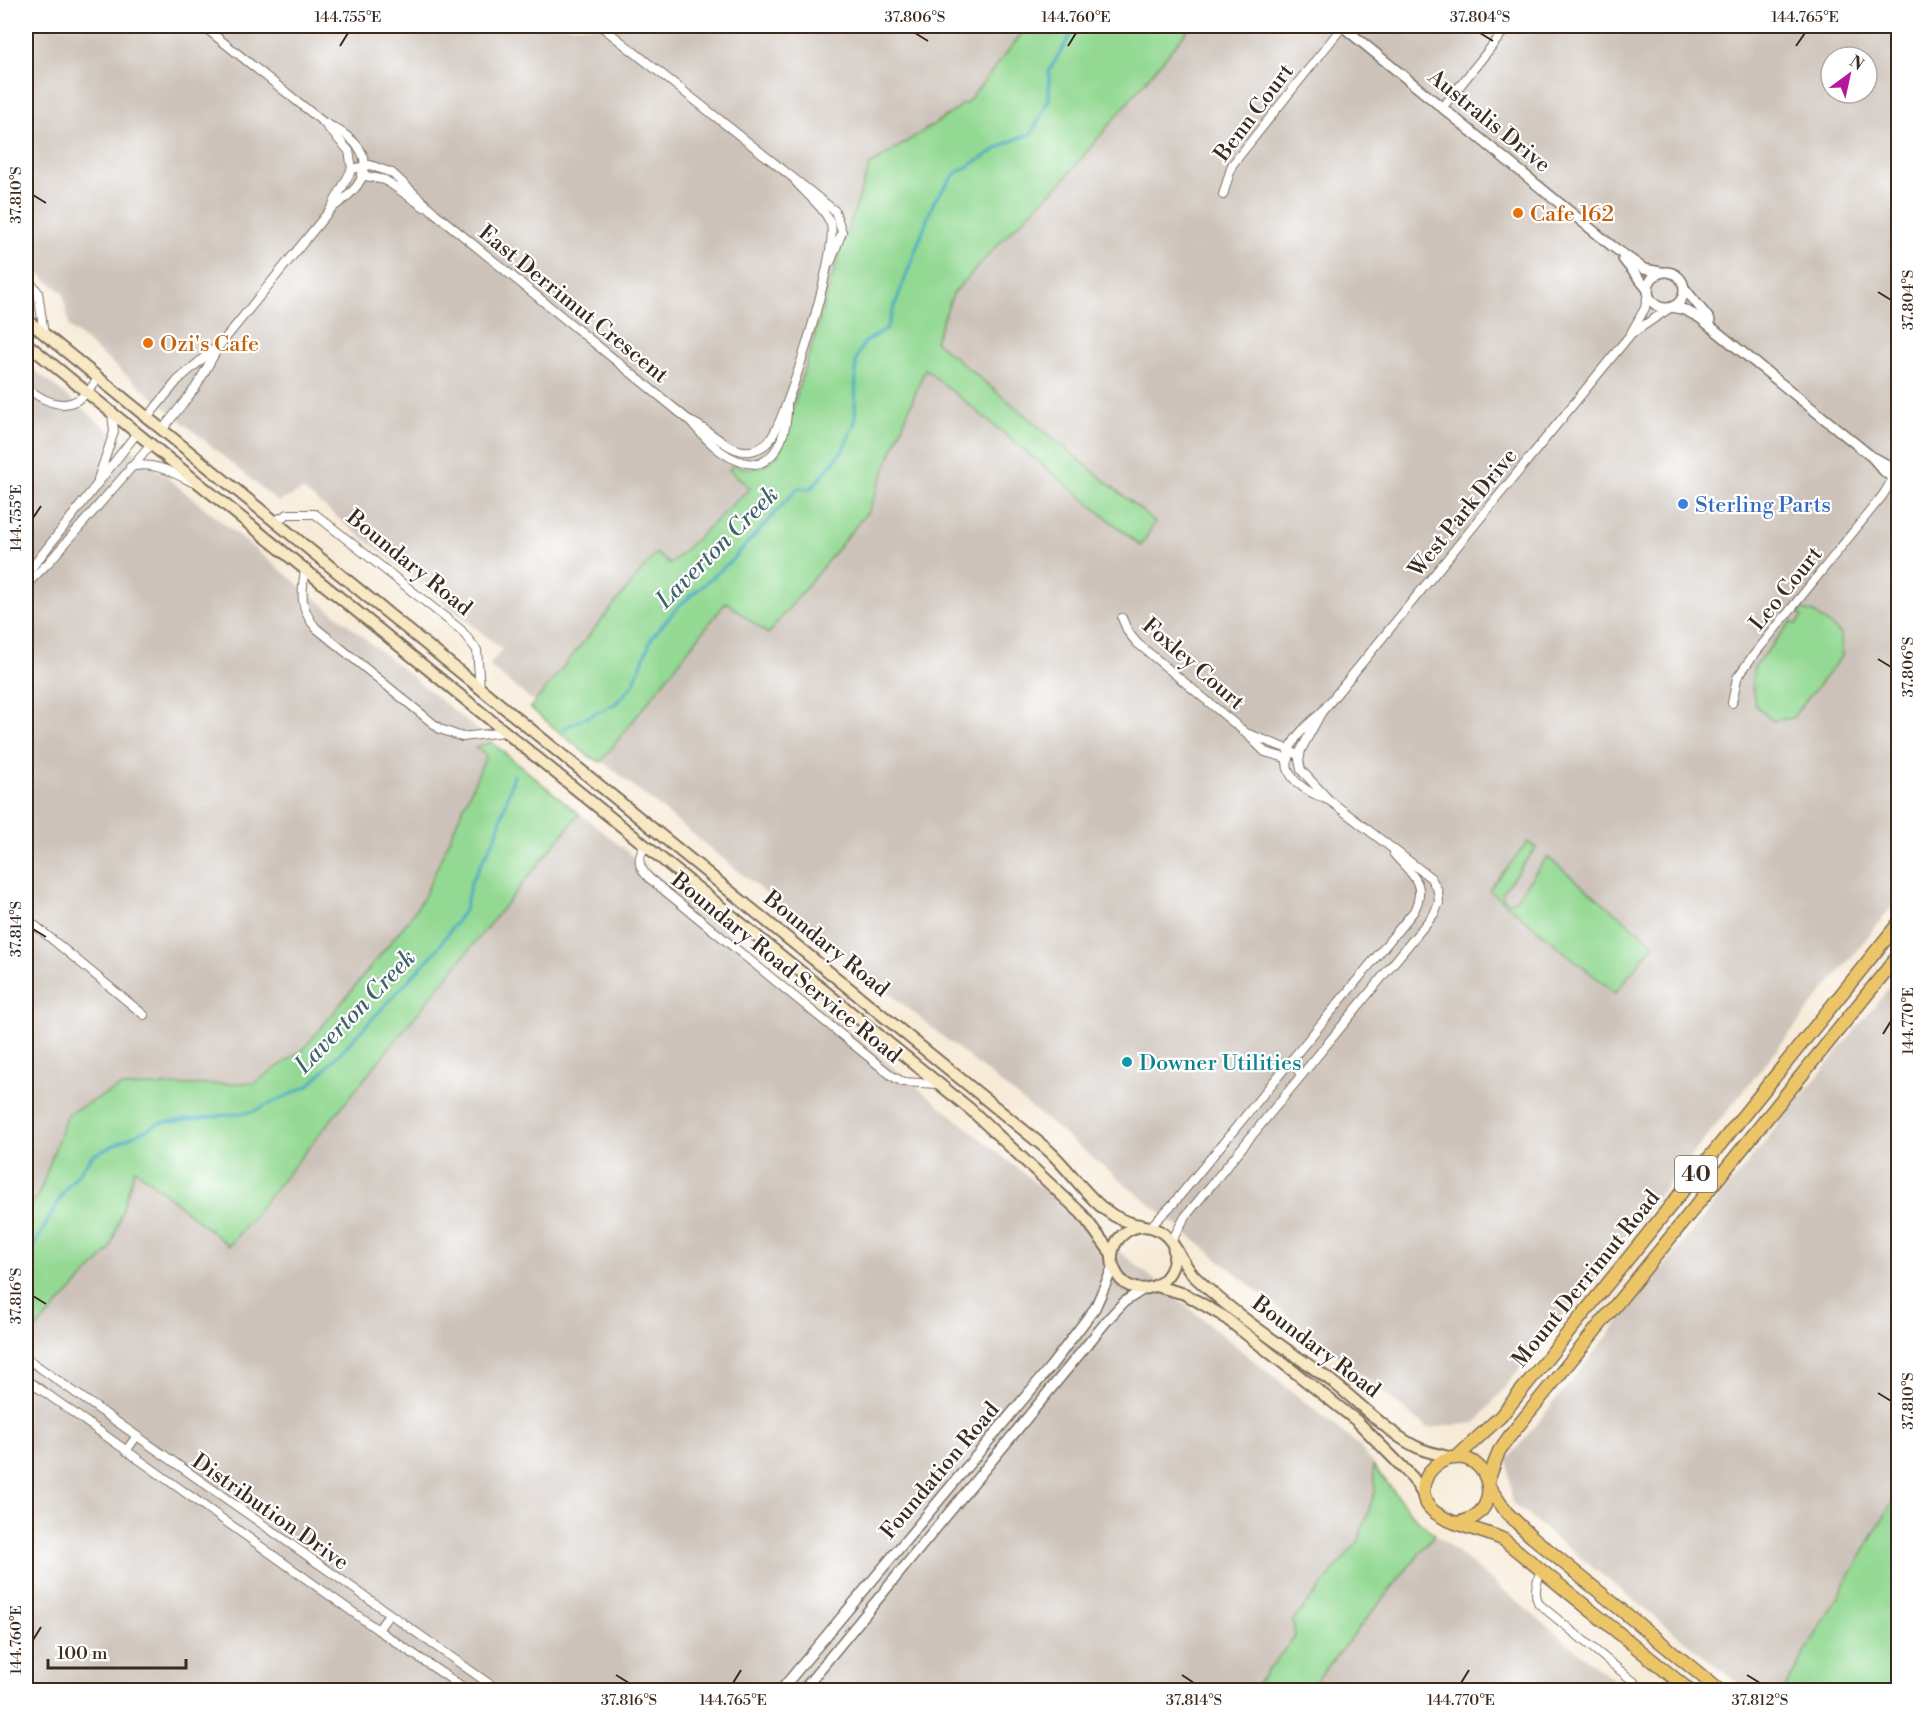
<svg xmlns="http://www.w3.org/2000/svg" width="1924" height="1716" viewBox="0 0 1924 1716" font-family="'Libre Bodoni',serif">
  <rect width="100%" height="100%" fill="#fff"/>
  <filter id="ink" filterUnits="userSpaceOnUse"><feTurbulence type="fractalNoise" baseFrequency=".0167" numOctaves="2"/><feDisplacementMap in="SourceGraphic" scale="12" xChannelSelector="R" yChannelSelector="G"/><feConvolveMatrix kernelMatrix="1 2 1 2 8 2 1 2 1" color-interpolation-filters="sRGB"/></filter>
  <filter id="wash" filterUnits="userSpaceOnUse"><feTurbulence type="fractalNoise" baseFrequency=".008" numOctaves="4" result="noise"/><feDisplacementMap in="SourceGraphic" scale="24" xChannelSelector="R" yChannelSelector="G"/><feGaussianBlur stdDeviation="1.35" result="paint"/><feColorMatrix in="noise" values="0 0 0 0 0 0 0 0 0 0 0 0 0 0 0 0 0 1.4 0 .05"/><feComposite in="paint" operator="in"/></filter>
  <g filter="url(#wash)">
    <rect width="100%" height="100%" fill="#f7ebd8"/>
    <!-- industrial -->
    <g fill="#ccc2b9" fill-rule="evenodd">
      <path d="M26 26H1898V899L1476 1423 1427 1428 606 764 590 757 530 708 534 702 489 666 502 649 303 490 278 502 69 327 63 293 26 263ZM1831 57H1867V93H1831Z"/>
      <path d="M26 363 1359 1446 1414 1517 1625 1690H26Z"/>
      <path d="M1898 977V1690H1746L1512 1503 1508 1459Z"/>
    </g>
    <!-- green -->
    <g fill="#93d993" stroke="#678258" stroke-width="1.5">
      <path d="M1028 26H1191L1062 182 1005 237 953 294 935 341 1155 522 1141 546 925 369 869 510 768 634 726 602 601 762 590 757 530 708 656 553 670 564 750 488 729 469 733 465C751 472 767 468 779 453L840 252 870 165 956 110 962 103 965 105Z"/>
      <path d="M1801 609 1814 613 1841 634 1842 656 1792 718 1773 721 1755 705 1752 683 1754 667 1791 622 1796 624 1802 617 1799 612Z"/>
      <path d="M491 742 579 814 229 1246 135 1169 110 1250 26 1339V1215L40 1191 67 1114 120 1087 254 1083 303 1050 407 922 424 897 486 756 475 747Z"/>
      <path d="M1528 842 1536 848 1502 892 1503 898 1508 902 1514 901 1547 857 1654 944 1615 993 1489 890Z"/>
      <path d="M1373 1465 1414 1517 1435 1534 1309 1690H1252L1295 1637 1293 1621 1358 1541 1375 1492Z"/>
      <path d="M1898 1492V1690H1784Z"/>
    </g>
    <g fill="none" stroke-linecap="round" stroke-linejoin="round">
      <!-- stream -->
      <g stroke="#46a8c5" stroke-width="3">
        <path d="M562 729 615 704 633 685 652 637 679 606 731 561 798 488 811 489 843 450 855 422 856 359 864 343 886 329 934 201 955 174 1007 143 1032 133 1049 99V71L1076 26"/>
        <path d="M26 1260 65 1190 93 1155 160 1123 252 1112 310 1085 435 952 465 909 471 882 496 836 514 775"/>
      </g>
    </g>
  </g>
  <g filter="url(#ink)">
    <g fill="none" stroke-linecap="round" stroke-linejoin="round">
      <defs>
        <g id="minor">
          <path d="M601 26 835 211 842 232 831 261"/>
          <path d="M1443 107 1508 26"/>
          <path d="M327 124C376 148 377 178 332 208"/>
          <path d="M352 169 370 165 392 173 436 214 690 421C708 441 728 465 758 464 781 456 788 425 787 403"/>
          <path d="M361 175 385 180 424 207"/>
          <path d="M1223 195 1232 165 1343 26"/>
          <path d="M26 277 38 292 44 334"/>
          <path d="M1634 332 1670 308"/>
          <path d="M26 387C55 411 78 411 98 378"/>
          <path d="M147 418 178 380 215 348"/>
          <path d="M694 423C711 431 731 454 750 451 758 450 765 446 770 440 788 414 838 253 831 225 826 209 807 195 796 182"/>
          <path d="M162 430 196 387 219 346 330 210 352 169 349 151 323 122 203 26"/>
          <path d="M130 467C153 461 172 472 192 482"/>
          <path d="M98 479 114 432 112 413"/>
          <path d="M275 521 288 514H315L461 630 477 650 480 688"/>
          <path d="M305 570C301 594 300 609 316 628L440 729 462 737 505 732"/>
          <path d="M26 575 137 433"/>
          <path d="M26 585 49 562 151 445"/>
          <path d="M1122 618 1128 632 1137 643 1246 733 1288 749 1300 757"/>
          <path d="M1732 703 1737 678 1749 661 1883 495 1895 475"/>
          <path d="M1247 734 1265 752 1289 759"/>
          <path d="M1328 800C1269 778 1280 746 1321 713L1630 335 1645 308 1648 293"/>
          <path d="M645 847C636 859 639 868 649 878L892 1076 903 1082 938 1084"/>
          <path d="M26 918 144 1015"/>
          <path d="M1292 1059 1301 1076"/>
          <path d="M1150 1227 1173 1204 1414 911C1428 883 1411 874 1394 854"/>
          <path d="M1171 1242 1185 1217 1434 914 1439 903 1438 891 1431 878 1329 800 1301 770 1299 760 1301 750 1321 713"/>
          <path d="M26 1358 498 1690"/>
          <path d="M26 1379 378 1630 467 1690"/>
          <path d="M126 1451 136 1437"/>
          <path d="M1541 1569C1537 1582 1533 1593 1539 1604L1644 1690"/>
          <path d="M378 1630 388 1616"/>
        </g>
        <g id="tertiary">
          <path d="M1342 26 1612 246 1644 269 1661 272"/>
          <path d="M1623 259 1648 290"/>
          <circle cx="1666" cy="290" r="18"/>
          <path d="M1685 289 1710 320"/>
          <path d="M1672 307 1685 310 1700 318 1872 457 1884 471 1898 483"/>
          <path d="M1875 458 1898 471"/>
          <path d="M781 1690 1051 1366 1095 1308 1113 1267"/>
          <path d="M803 1690 1110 1317 1124 1302 1144 1289"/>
        </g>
        <g id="secondary">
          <path d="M26 319 1048 1150C1082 1181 1097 1220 1145 1226"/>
          <path d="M26 343 970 1109 1082 1214 1112 1254"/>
          <path d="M1173 1245C1183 1288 1128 1306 1114 1268 1104 1243 1132 1218 1156 1229 1175 1237 1181 1264 1196 1278 1236 1316 1285 1348 1330 1380 1358 1401 1390 1436 1421 1449 1431 1453 1442 1455 1452 1458"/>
          <path d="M1156 1286 1185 1294 1223 1316 1357 1421 1413 1478 1425 1498"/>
        </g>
        <g id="primary">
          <path d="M1456 1458 1501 1416 1898 924"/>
          <path d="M1488 1481 1499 1451 1509 1437 1898 956"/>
          <path d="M1489 1487 1507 1513 1531 1536 1719 1690"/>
          <path d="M1456 1523C1509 1516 1490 1447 1448 1459 1439 1462 1431 1468 1427 1476 1406 1522 1479 1526 1504 1540L1689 1690"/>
        </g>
      </defs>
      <!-- minor casing -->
      <use href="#minor" stroke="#7d6e5f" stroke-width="10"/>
      <!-- tertiary casing -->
      <use href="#tertiary" stroke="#7d6e5f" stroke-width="12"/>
      <!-- secondary casing -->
      <use href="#secondary" stroke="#7d6e5f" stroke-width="14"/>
      <!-- primary casing -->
      <use href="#primary" stroke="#7d6e5f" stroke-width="15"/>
      <!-- minor -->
      <use href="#minor" stroke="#fff" stroke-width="8"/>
      <!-- tertiary -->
      <use href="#tertiary" stroke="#fff" stroke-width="9"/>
      <!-- secondary -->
      <use href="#secondary" stroke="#f8e8c3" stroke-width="10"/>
      <!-- primary -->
      <use href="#primary" stroke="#edc569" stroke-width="12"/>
    </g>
  </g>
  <!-- ticks -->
  <path fill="none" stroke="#3b2a1e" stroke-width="2" d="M915 33 928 41M1480 33 1493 41M340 46 348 33M1068 46 1076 33M1796 46 1805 33M33 195 46 203M1878 292 1891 300M33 518 41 506M1878 659 1891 667M33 929 46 937M1883 1034 1891 1021M33 1296 46 1304M1878 1393 1891 1401M33 1640 41 1627M616 1675 629 1683M1182 1675 1194 1683M1747 1675 1760 1683M733 1683 741 1670M1461 1683 1469 1670"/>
  <!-- markers -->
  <g fill="#e8710a" stroke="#fff" stroke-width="2">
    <circle cx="1518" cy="213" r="6"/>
    <circle cx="148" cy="343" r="6"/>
  </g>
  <circle fill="#3f7fe0" stroke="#fff" stroke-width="2" cx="1683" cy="504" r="6"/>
  <circle fill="#0f9aa8" stroke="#fff" stroke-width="2" cx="1127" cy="1062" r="6"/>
  <g text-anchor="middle" stroke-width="4.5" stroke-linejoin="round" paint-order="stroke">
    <!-- shield labels -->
    <rect fill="#fff" stroke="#766a62" stroke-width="1.5" x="1675" y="1156" width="42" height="36" rx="4.5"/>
    <g font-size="21" font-weight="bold" fill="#3b2a1e">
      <text x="1696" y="1181">40</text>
    </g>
    <!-- street labels -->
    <g font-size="22" fill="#3b2a1e" stroke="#fff">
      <text transform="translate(1253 112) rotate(-53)" y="8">Benn Court</text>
      <text transform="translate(1490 120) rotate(39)" y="8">Australis Drive</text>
      <text transform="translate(574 303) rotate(39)" y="8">East Derrimut Crescent</text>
      <text transform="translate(1462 512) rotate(-51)" y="8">West Park Drive</text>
      <text transform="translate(410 562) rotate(39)" y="8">Boundary Road</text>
      <text transform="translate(1785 588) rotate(-51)" y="8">Leo Court</text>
      <text transform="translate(1194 663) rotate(41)" y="8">Foxley Court</text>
      <text transform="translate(827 943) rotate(39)" y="8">Boundary Road</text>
      <text transform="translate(787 967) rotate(39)" y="8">Boundary Road Service Road</text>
      <text transform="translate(1585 1278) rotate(-51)" y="8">Mount Derrimut Road</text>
      <text transform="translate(1317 1346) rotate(37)" y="8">Boundary Road</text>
      <text transform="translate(939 1470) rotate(-50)" y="8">Foundation Road</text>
      <text transform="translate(271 1511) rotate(35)" y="8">Distribution Drive</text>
    </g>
    <!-- food labels -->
    <g font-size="22" fill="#c56008" stroke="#fff" text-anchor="start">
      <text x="1530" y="221">Cafe 162</text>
      <text x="160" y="351">Ozi's Cafe</text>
    </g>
    <!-- shop labels -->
    <g font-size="22" fill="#366cbe" stroke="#fff" text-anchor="start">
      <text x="1695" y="512">Sterling Parts</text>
    </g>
    <!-- culture labels -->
    <g font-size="22" fill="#0d838f" stroke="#fff" text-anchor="start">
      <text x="1139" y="1070">Downer Utilities</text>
    </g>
    <!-- water labels -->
    <g font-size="24" font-style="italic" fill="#406369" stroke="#fff">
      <text transform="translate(717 547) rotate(-45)" y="8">Laverton Creek</text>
      <text transform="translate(355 1011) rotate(-46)" y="8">Laverton Creek</text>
    </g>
  </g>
  <!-- margin -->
  <rect width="1924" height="1716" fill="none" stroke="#fff" stroke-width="66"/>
  <!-- north arrow -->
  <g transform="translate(1849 75) rotate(33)"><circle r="28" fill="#ffffff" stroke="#b1aaa5" stroke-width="1.5"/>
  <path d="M0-4.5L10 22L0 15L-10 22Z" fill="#b5179e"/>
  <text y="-9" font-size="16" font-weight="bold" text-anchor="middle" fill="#3b2a1e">N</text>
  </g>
  <!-- scale -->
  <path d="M48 1659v9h138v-9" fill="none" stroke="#3b2a1e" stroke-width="3"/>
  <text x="57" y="1659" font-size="18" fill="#3b2a1e" stroke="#ffffff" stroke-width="4.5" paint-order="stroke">100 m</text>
  <rect x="33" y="33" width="1858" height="1650" fill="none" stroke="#3b2a1e" stroke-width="2"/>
  <g font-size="15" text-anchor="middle" fill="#3b2a1e">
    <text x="348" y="22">144.755°E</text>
    <text x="915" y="22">37.806°S</text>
    <text x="1076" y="22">144.760°E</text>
    <text x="1480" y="22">37.804°S</text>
    <text x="1805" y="22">144.765°E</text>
    <text transform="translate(16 195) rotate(-90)" y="5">37.810°S</text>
    <text transform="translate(1908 300) rotate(-90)" y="5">37.804°S</text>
    <text transform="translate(16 518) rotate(-90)" y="5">144.755°E</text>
    <text transform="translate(1908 667) rotate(-90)" y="5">37.806°S</text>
    <text transform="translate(16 929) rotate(-90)" y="5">37.814°S</text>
    <text transform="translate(1908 1021) rotate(-90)" y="5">144.770°E</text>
    <text transform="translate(16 1296) rotate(-90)" y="5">37.816°S</text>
    <text transform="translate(1908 1401) rotate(-90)" y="5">37.810°S</text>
    <text transform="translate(16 1640) rotate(-90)" y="5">144.760°E</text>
    <text x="629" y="1705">37.816°S</text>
    <text x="733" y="1705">144.765°E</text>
    <text x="1194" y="1705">37.814°S</text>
    <text x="1461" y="1705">144.770°E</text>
    <text x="1760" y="1705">37.812°S</text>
  </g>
</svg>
